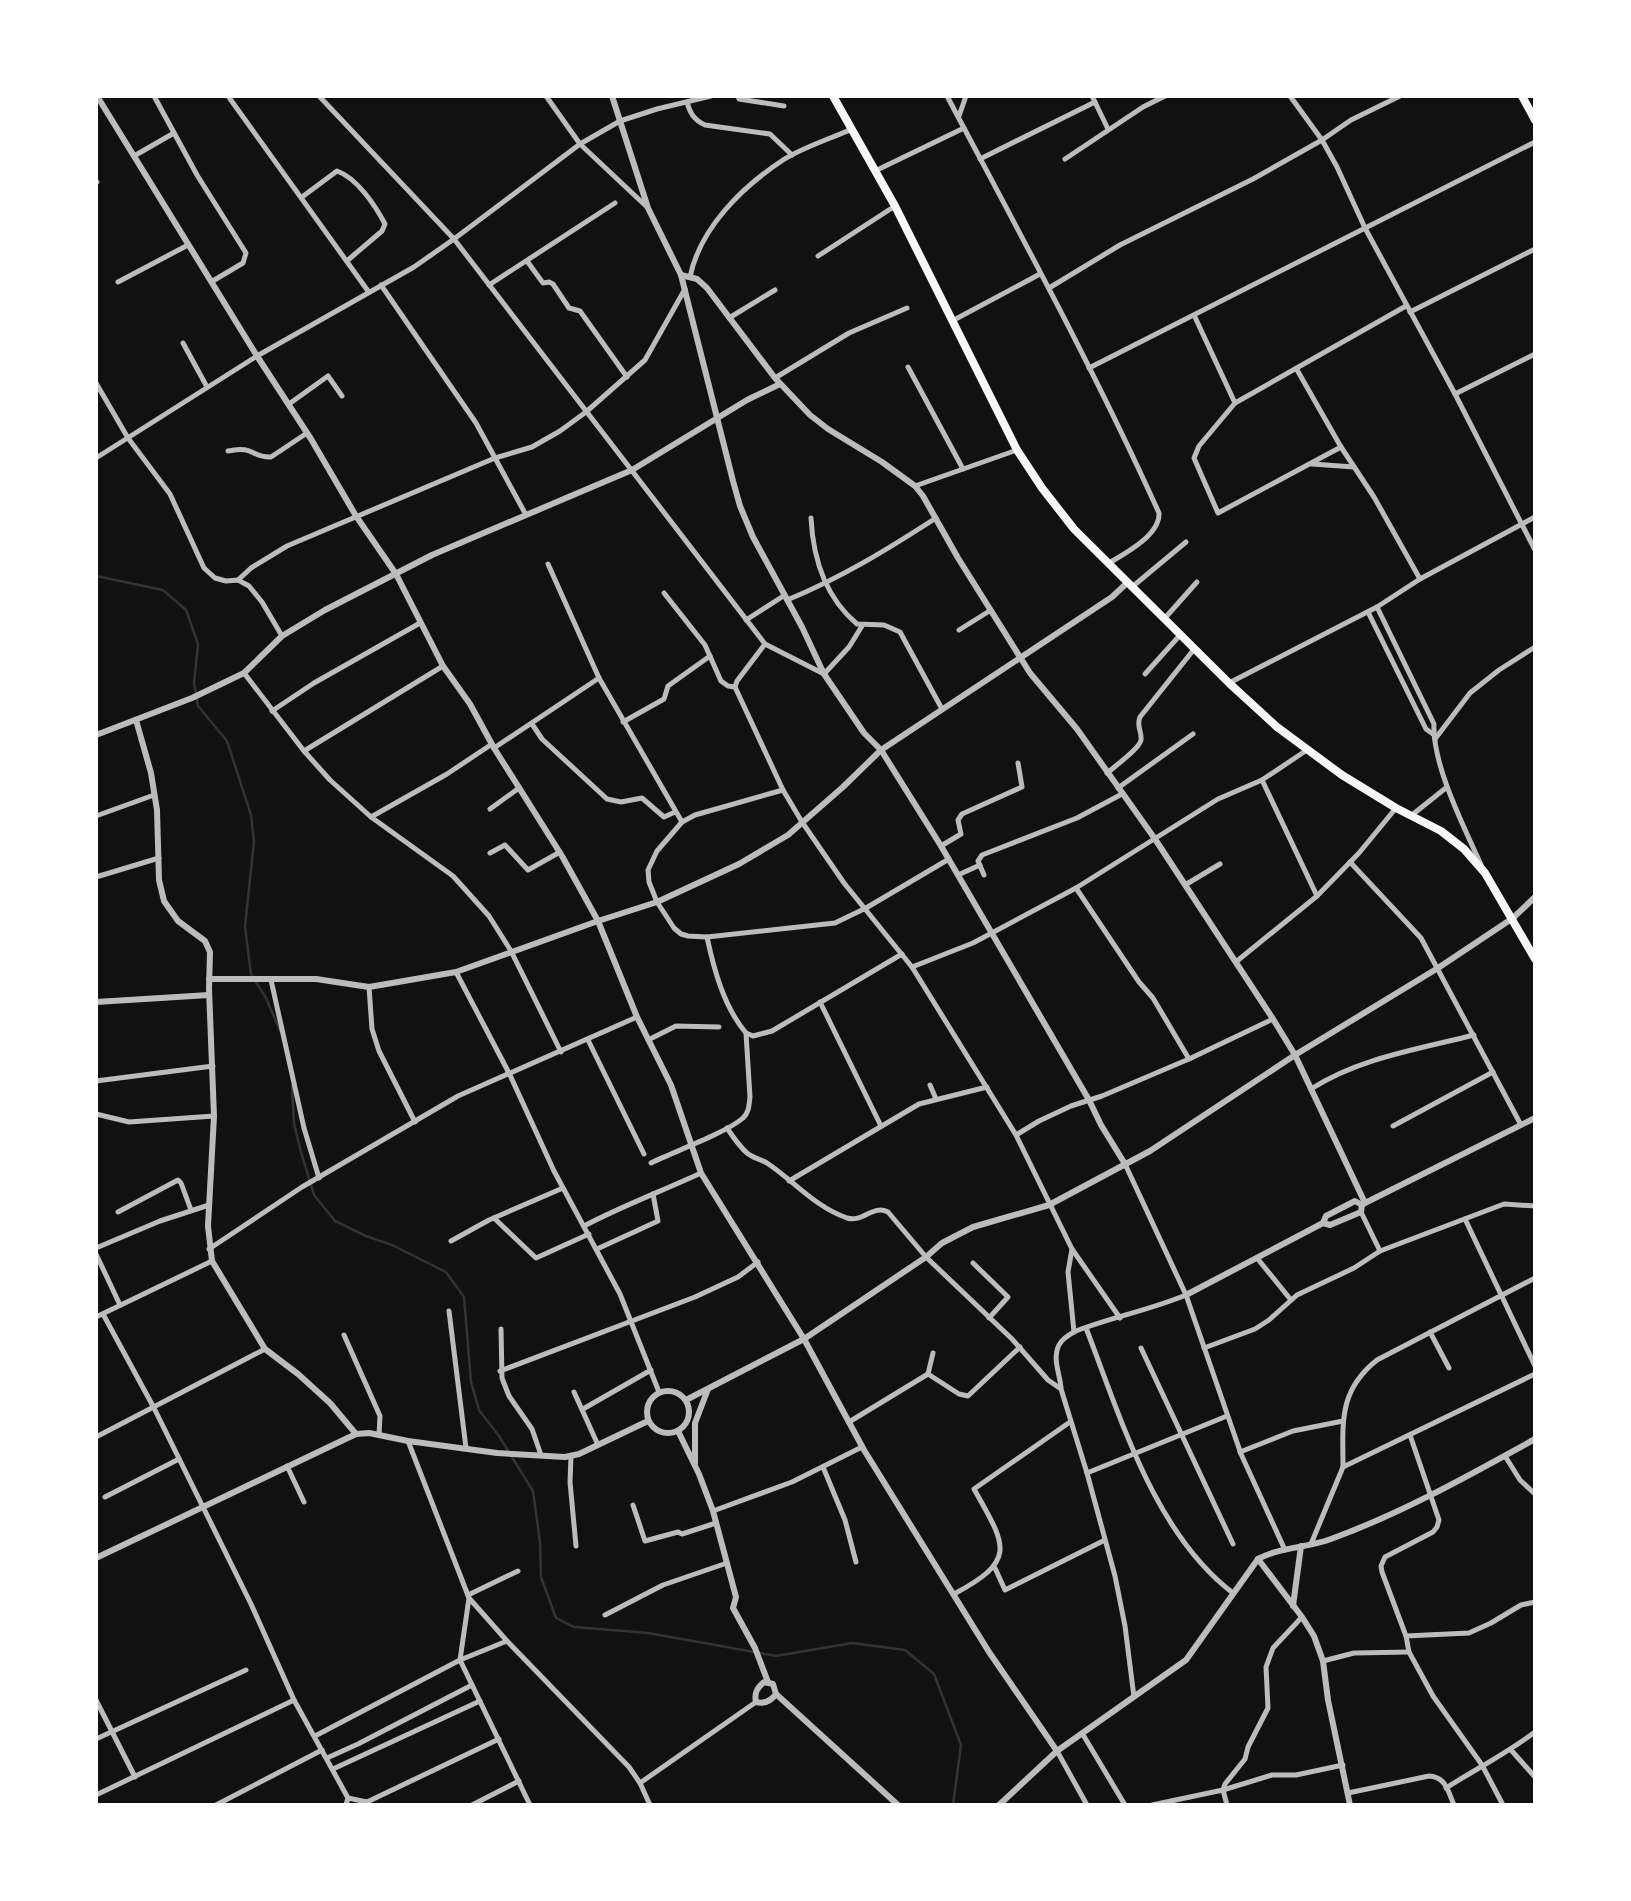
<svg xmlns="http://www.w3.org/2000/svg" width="1631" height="1901" viewBox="0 0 1631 1901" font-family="Commissioner,sans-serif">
  <rect width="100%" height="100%" fill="#111"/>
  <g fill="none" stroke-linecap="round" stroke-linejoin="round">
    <!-- stream -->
    <g stroke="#333" stroke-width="2.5">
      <path d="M96 576 163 590 186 610 198 644 194 683 198 706 227 741 251 815 254 842 245 926 249 959 251 974 266 998 280 1031"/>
      <path d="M292 1086 294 1124 301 1152 314 1195 335 1221 366 1236 392 1245 446 1272 464 1297 471 1382 479 1410 499 1436 533 1491 540 1542 541 1577 556 1618 574 1627 648 1633 776 1656 852 1643 905 1650 934 1674 961 1745 953 1805"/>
    </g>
    <!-- minor -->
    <g stroke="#bcbcbc" stroke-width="5">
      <path d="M154 96 197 175 246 253 243 263 211 282"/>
      <path d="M228 96 368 291"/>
      <path d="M319 96 454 239 765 644 824 674 849 647 862 626"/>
      <path d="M546 96 580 144 647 207"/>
      <path d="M738 96 739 99 784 106"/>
      <path d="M947 96C1020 234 1095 371 1159 513 1160 535 1126 553 1109 563"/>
      <path d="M1092 96 1108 129"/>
      <path d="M1290 96 1322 140 1337 167 1365 228 1455 394 1535 550"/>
      <path d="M687 102C690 113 694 120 705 125L770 134 792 155"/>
      <path d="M959 116 966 96"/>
      <path d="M134 156 174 133"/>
      <path d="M980 159 1095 102"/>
      <path d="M1065 159 1143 107 1165 96"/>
      <path d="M875 171 964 128"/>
      <path d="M96 181 97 182"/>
      <path d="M302 197 337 171C357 178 375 205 385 224L382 231 348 260"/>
      <path d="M818 256 895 206"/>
      <path d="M527 261 543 283 549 282 553 284 569 308 580 311 627 377"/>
      <path d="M690 277C700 228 742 187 783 160 803 147 830 139 852 129"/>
      <path d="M118 282 188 245"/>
      <path d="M381 285 476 423 526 515"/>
      <path d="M489 285 615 203"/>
      <path d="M1049 288 1120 245 1253 179 1322 140 1351 120 1400 96"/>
      <path d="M1410 312 1535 249"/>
      <path d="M1194 315 1235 403"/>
      <path d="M729 318 775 290"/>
      <path d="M952 321 1040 274"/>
      <path d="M183 343 207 387"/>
      <path d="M908 367 963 469"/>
      <path d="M1089 368 1535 142"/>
      <path d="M1296 368 1341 447 1218 513 1194 458 1199 446 1235 403 1406 306"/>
      <path d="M775 378 849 333 907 308"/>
      <path d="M96 383 128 438 170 494 204 568 215 578 226 581 238 580 249 586 262 602 282 636"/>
      <path d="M1455 394 1535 354"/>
      <path d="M289 404 328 376 342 396"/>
      <path d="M1341 447 1374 497 1420 579"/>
      <path d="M228 451C254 445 252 458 271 457L307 433"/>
      <path d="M96 458 257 356 414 267 454 239 580 144 620 121 657 109 711 96"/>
      <path d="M1312 464 1354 467"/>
      <path d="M915 486 1017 450"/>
      <path d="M811 518C813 558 825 597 857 624L884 625 900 632 942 709"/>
      <path d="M548 564 599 678 682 822"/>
      <path d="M238 580 251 568 287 546 495 458 532 447 560 431 586 412 645 360 685 289"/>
      <path d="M1132 587 1186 542"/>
      <path d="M664 593 705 645 721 681 728 686 735 687"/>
      <path d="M787 600C841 578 888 549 936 518"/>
      <path d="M1377 607 1434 724C1432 765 1465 829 1482 867"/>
      <path d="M1368 612 1426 729 1433 734"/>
      <path d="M1165 618 1197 582"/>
      <path d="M746 620 785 595"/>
      <path d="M959 630 991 610"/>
      <path d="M765 644 737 681 735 687 783 790 802 822 844 883 912 967 1016 1135 1072 1249 1120 1318"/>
      <path d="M244 673 304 751 330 780 371 817 453 876 489 916 511 951 561 1052"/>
      <path d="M1145 674 1181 634"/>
      <path d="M1229 683 1377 607 1420 579 1535 517"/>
      <path d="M272 711 314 683 420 623"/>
      <path d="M623 722 664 699 668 686 710 656"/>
      <path d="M532 724 542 739 607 799 621 802 642 798 664 817 675 812"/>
      <path d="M1435 739 1470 693 1499 670 1535 647"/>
      <path d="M494 748 599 678"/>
      <path d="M304 751 443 666"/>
      <path d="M1107 773C1114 767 1140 748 1141 740 1142 731 1136 726 1140 717L1195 648"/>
      <path d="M1262 780 1317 896"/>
      <path d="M1118 788 1193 734"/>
      <path d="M783 790 695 815 682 822 657 851 648 870 649 882 657 902 674 928 681 934 688 936 707 937 835 923 866 908 949 859"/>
      <path d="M490 809 519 788"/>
      <path d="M1412 815 1447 787"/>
      <path d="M96 816 154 795"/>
      <path d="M371 817 447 774 492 744"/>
      <path d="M941 846 961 834 958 820 962 814 1022 787 1018 763"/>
      <path d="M490 853 505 845 528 870 560 852"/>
      <path d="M1350 862 1421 938 1521 1125"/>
      <path d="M958 875 980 865"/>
      <path d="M984 875 978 861 982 855 1077 818 1122 794"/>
      <path d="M96 877 159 858"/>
      <path d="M1185 885 1220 864"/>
      <path d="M1076 888 1139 982 1153 998 1189 1059"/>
      <path d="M707 937C714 970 724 1007 746 1033L753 1036 772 1031 902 954"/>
      <path d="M1237 961 1317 896 1359 853 1396 808"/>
      <path d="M912 967 973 943 1076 888 1218 799 1262 780 1307 750"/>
      <path d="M456 972 510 1075 554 1171 620 1294 659 1392"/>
      <path d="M271 980 304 1128 319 1178"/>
      <path d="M369 987 372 1029 379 1051 415 1122"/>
      <path d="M820 1002 881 1126"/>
      <path d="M588 1040 644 1154"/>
      <path d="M648 1040 676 1026 719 1027"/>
      <path d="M96 1081 213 1066"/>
      <path d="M930 1085 936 1099"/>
      <path d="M1311 1089C1359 1058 1419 1049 1474 1035"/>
      <path d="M96 1114 129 1122 214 1116"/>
      <path d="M1393 1126 1493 1072"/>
      <path d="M727 1128C733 1137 739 1146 747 1153 753 1158 760 1159 767 1163 794 1181 815 1207 847 1218 863 1223 873 1204 888 1212L926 1257 1012 1339 1048 1380 1061 1389 1087 1473 1115 1576 1125 1626 1134 1697"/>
      <path d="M1016 1135 1039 1121 1071 1106 1102 1096 1189 1059 1273 1019"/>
      <path d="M651 1163C673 1152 726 1133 743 1118 749 1113 749 1105 750 1097L746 1033"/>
      <path d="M1125 1164 1186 1295 1241 1454 1285 1550"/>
      <path d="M789 1181 919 1104 987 1087"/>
      <path d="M118 1212 178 1180 181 1183 191 1210"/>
      <path d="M1361 1212 1380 1251"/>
      <path d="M494 1218 536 1258 589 1234"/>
      <path d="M1465 1219 1535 1366"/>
      <path d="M584 1226C622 1206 662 1191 701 1173"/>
      <path d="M451 1241 489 1220 563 1188"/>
      <path d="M96 1248 160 1221 209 1205"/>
      <path d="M209 1249 302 1187 458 1096 637 1017"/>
      <path d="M597 1249 658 1221 653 1194"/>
      <path d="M1072 1249 1068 1272 1074 1332"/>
      <path d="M96 1254 120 1305"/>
      <path d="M1257 1258 1291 1300"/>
      <path d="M973 1263 1008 1297 989 1318"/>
      <path d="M449 1311 466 1448"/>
      <path d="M103 1314 154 1408 251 1604 294 1700 348 1798"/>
      <path d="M96 1317 212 1261"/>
      <path d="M1086 1328C1121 1418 1154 1533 1233 1593"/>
      <path d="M501 1329 502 1378 509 1396 532 1429 541 1455"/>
      <path d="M1430 1332 1449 1368"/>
      <path d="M344 1335 380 1416 379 1435"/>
      <path d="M1141 1348 1233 1544"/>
      <path d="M1204 1348 1255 1329 1269 1320 1297 1295 1354 1268 1380 1251 1504 1204 1535 1206"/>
      <path d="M500 1371 695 1297 738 1277 758 1262"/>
      <path d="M928 1374 933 1353"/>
      <path d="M1061 1388C1060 1374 1052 1359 1059 1345 1062 1339 1070 1334 1076 1331 1112 1317 1150 1310 1186 1295"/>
      <path d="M574 1392 598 1445"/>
      <path d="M583 1409 651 1370"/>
      <path d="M849 1422 928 1374 959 1394 968 1396 1020 1347"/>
      <path d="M1410 1435 1439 1520 1437 1527 1433 1532 1385 1557 1381 1566 1382 1572 1406 1636 1409 1652 1433 1696 1482 1765 1503 1805"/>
      <path d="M96 1437 265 1349"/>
      <path d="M408 1441 469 1598 507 1641 629 1767 640 1783 650 1805"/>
      <path d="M1240 1452 1293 1431 1343 1421"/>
      <path d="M571 1456 570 1482 576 1546"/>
      <path d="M1505 1456 1520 1480 1535 1494"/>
      <path d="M287 1466 304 1502"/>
      <path d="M823 1467 845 1520 856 1562"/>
      <path d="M1343 1467C1343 1423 1338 1391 1377 1360L1535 1278"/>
      <path d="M1087 1473 1227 1416"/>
      <path d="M105 1497 179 1459"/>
      <path d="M633 1505 645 1541 678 1532 682 1534 716 1523"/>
      <path d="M713 1511 792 1482 862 1447"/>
      <path d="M1311 1544 1343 1467 1535 1374"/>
      <path d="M995 1568 1005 1590 1105 1540"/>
      <path d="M954 1594C1018 1560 1006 1546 974 1489L1070 1422"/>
      <path d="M468 1595 518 1571"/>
      <path d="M469 1598 460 1660 530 1805"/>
      <path d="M605 1615 663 1585 727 1563"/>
      <path d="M1406 1636 1469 1633 1491 1623 1521 1605 1535 1602"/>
      <path d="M1323 1661 1354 1653 1409 1652"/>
      <path d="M96 1700 135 1777"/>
      <path d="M1082 1733 1125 1805"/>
      <path d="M315 1736 460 1660 507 1641"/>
      <path d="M96 1739 246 1670"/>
      <path d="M1511 1750 1535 1777"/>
      <path d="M1057 1751 1087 1805"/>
      <path d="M327 1758 358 1744 472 1685"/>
      <path d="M333 1769 480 1701"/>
      <path d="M640 1783 756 1702"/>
      <path d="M1446 1788C1476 1769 1507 1753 1535 1732"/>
      <path d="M1348 1793 1429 1776C1446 1777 1448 1791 1454 1805"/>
      <path d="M96 1795 294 1700"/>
      <path d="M367 1802 499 1739"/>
      <path d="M216 1805 322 1750"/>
      <path d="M346 1805 348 1798 367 1802"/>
      <path d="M472 1805 519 1781"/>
      <path d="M1152 1805 1223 1790 1272 1775H1296L1343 1765"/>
      <path d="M1227 1805 1223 1790 1225 1784 1245 1759 1248 1747 1268 1708 1266 1667 1273 1648 1302 1617"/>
    </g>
    <!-- tertiary -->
    <g stroke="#bcbcbc" stroke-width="6">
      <path d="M97 96 257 356 311 439 356 516 396 574 443 666 470 704 494 748 562 856 598 921 637 1017 671 1085 701 1173 804 1339 864 1450 989 1652 1057 1751"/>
      <path d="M612 96 648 208 681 275 733 481 740 506 753 537 802 627 824 674 864 733 881 750 941 846 1089 1100 1101 1125 1125 1164"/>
      <path d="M681 275 697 279 707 288 775 378 810 415 828 429 882 462 915 486 923 496 958 558 1030 673 1077 729 1155 839 1273 1019 1295 1055 1365 1203"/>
      <path d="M136 720 151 773 157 810 159 880 164 901 178 921 205 941 210 952 209 989 214 1116 208 1226 212 1261 265 1349 298 1374 330 1403 356 1434"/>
      <path d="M96 735 192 698 244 673 282 636 325 610 432 555 632 470 747 400 780 384"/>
      <path d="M209 979H316L369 987 456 972 598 921 657 902 739 864 788 835 843 787 881 750 1112 597 1128 582"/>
      <path d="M96 1002 209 995"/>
      <path d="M1323 1223 1330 1225 1361 1212 1362 1205 1365 1203 1535 1118"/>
      <path d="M1186 1295 1323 1223 1326 1216 1355 1201 1362 1205"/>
      <circle cx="668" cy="1412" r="21"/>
      <path d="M686 1400 804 1339 926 1257 942 1243 973 1227 1049 1205 1150 1151 1295 1055 1438 968 1513 918 1535 897"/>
      <path d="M678 1431 699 1474 713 1511 736 1597 733 1608 755 1648 768 1682"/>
      <path d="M695 1463V1423L708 1389"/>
      <path d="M96 1558 356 1434 369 1433 408 1441 497 1453 565 1457 579 1454 648 1421"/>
      <path d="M1258 1559 1302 1617 1314 1636 1323 1661 1328 1700 1350 1805"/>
      <path d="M1293 1606 1301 1546"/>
      <path d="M764 1682 773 1684 776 1694C771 1701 764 1704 756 1702 754 1693 757 1688 764 1682Z"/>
      <path d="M776 1694 898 1805"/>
      <path d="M999 1805 1057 1751 1186 1660 1258 1559C1280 1547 1307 1548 1331 1539 1402 1513 1468 1476 1535 1439"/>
    </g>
    <!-- trunk -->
    <g stroke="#f5f5f5" stroke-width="8">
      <path d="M833 96 895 206 1017 450 1042 488 1074 529 1229 683 1277 727 1342 775 1396 808 1441 831 1464 849 1485 873 1535 959"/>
      <path d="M1522 96 1535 120"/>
    </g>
  </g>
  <!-- border -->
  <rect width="1631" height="1901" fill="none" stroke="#ffffff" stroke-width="196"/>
</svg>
